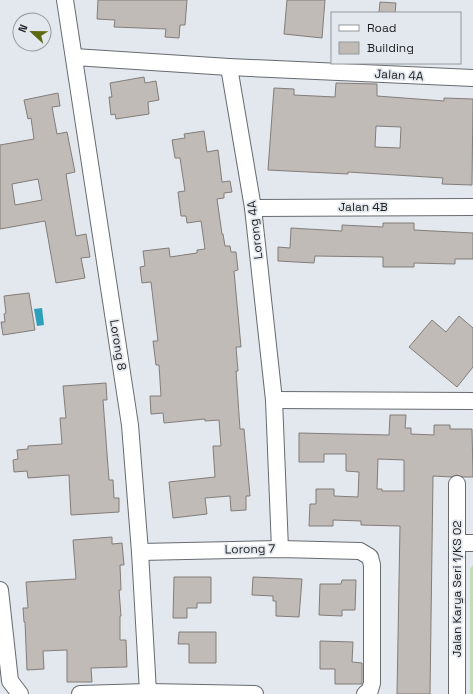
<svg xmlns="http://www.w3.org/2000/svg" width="473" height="694" viewBox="0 0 473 694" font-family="'Space Grotesk',sans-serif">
  <rect width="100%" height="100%" fill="#e3e8ee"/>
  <!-- green -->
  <path fill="#c0ddb4" d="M473 565V694H470V569Z"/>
  <!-- water -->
  <path fill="#2ba0b8" d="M42 308 44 325 37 326 34 309Z"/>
  <!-- building -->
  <g fill="#c0bbb6" stroke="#827d79" fill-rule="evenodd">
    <path d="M98 0H187L185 25H180L179 38 165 37 166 29 114 27 115 20 97 19Z"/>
    <path d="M287 0H325L322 38 284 34Z"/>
    <path d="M380 2 396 3 395 13H379Z"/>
    <path d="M144 77 145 83 156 81 159 100 148 102 149 114 116 119 115 114 111 115 109 97H112L110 83Z"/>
    <path d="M336 83 377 84V96L444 101V98L473 99 472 185 442 184 443 178 348 172V174L268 170 274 88 294 89V95L335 97ZM376 126 401 127 400 148 375 147Z"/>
    <path d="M58 93 60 106 52 107 57 134 67 132 75 172 66 174 76 236 86 234 90 257 81 258 85 278 56 283 45 221 0 229V145L34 139 31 118 28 119 24 100ZM38 179 42 200 15 205 12 184Z"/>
    <path d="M204 131 207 152 218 150 222 182 230 181 232 192 224 193V198L217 199 222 234H223L225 246H230L231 252H236L238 270 234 271 241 347H236L238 371H236L240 429H244L250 496H246V510L231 511 230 496 205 498 207 514 173 518 169 482 215 477 213 446H221L219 420 205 421V419L164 423 163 413 151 414 150 396H161L159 365H156L153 341H158L151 282 142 283 140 267 145 266 143 251 169 248 170 257 197 253V250L205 249 201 221 187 223 186 216H181L178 192 185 191 180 158H175L172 140 185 138 184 134Z"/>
    <path d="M383 223H414V230L473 233V259H455V264L414 263V267H383V257L315 256 314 263 278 261V247L290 248 291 228 342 231V225L383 227Z"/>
    <path d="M29 293 35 330 3 335 1 322H5L4 314 6 313 4 296Z"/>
    <path d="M459 316 473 328V367L457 387 409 347 432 320 446 332Z"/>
    <path d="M106 383 107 400H103L109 480H113L114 498H119V512L71 515 69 475 28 478 27 471 14 472 13 460 18 459 17 450 28 449V446L62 444 60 418H66L63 386Z"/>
    <path d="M390 415H406L405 428H411V434L434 435V425H450V429H472L473 477H463L457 475 451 477 433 476 430 694H397L400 526 361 525V521L333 520V526H309L310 504H316V489H334V496L358 497 359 472 346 471V454H324V462H299V433L389 435ZM378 459 404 460V491H382V489H377Z"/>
    <path d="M112 537V544L122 543 124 565H120L121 590H119L121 616H120V640H126L127 667 91 668 92 682H67V650L43 651 44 669 27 670 25 622H24L23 608H28L26 582 76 579 73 540Z"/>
    <path d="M174 577H211V603H197V608H187V618H173Z"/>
    <path d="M253 577 302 579 299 617 276 616V601H273V596L252 595Z"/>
    <path d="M342 580H356L355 610H342V616L319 615 320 584H341Z"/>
    <path d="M179 632H216V663H189V644H178Z"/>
    <path d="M320 641 353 642 352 662 362 663V684H335V669H320Z"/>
  </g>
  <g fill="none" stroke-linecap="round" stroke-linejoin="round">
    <defs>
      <g id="minor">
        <path d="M65 0 130 425 140 552 148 692"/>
        <path d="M74 57 229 67 473 78"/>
        <path d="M229 67 253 208 274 400 280 549"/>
        <path d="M253 208 473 207"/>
        <path d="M274 400 473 401"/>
        <path d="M457 484V694"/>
        <path d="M457 543H473"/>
        <path d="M140 552 280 549 360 551 370 557 372 565V683L370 690 365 694"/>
        <path d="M0 590 10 681 20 694"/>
        <path d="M80 694 148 692 255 694"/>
      </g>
    </defs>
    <!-- minor casing -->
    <use href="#minor" stroke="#676b70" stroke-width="18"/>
    <!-- minor -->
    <use href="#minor" stroke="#fff" stroke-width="16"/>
  </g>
  <g text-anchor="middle" stroke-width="3.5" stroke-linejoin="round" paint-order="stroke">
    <!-- street labels -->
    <g font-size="12" fill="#1e2022" stroke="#e3e8ee">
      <text transform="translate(399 75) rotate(3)" y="4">Jalan 4A</text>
      <text x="363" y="211">Jalan 4B</text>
      <text transform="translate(255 230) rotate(-97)" y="4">Lorong 4A</text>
      <text transform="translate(118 345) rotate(81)" y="4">Lorong 8</text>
      <text transform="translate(250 549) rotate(-1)" y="4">Lorong 7</text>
      <text transform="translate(457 589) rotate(-90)" y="4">Jalan Karya Seri 1/KS 02</text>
    </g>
  </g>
  <!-- legend -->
  <rect x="331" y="12" width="130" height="52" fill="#e3e8ee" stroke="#94989c"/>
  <rect x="339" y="25" width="20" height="6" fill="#ffffff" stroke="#94989c"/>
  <text x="367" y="32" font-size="12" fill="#1e2022">Road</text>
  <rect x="339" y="42" width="20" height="12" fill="#c0bbb6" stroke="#94989c"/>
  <text x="367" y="52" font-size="12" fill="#1e2022">Building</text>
  <!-- north arrow -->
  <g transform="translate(32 32) rotate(292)"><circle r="19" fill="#e3e8ee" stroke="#94989c"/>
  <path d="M0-3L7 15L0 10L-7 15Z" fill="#5e6a13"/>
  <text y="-6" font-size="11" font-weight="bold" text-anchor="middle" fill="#1e2022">N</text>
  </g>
</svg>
